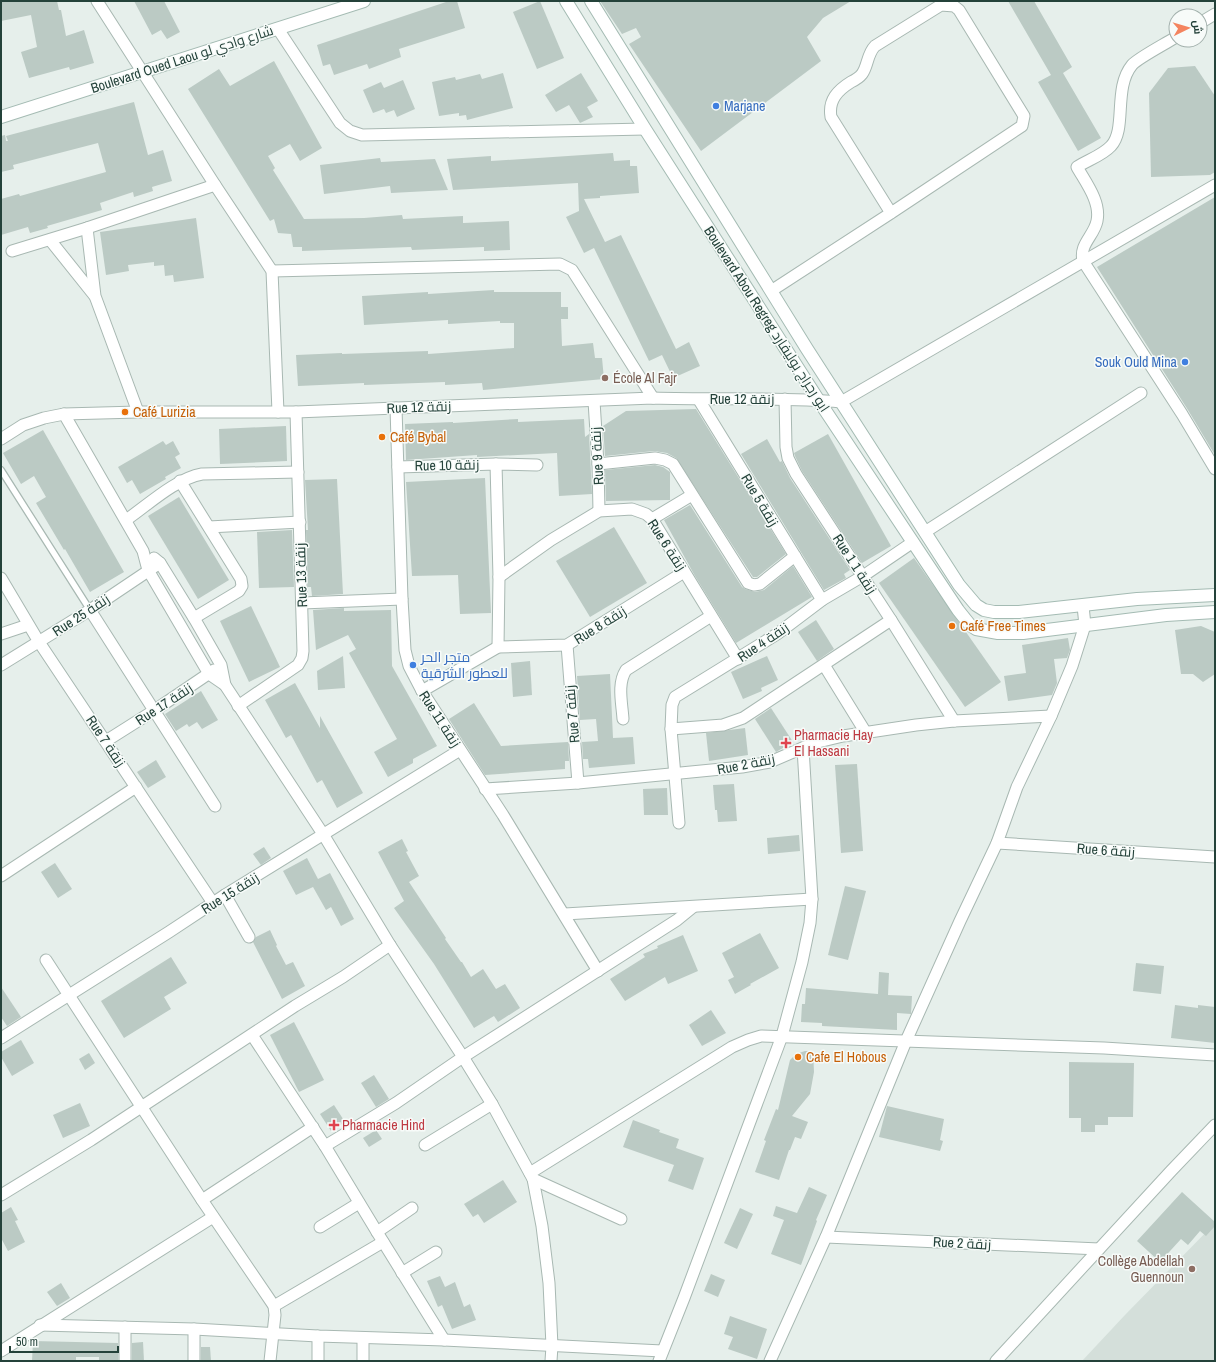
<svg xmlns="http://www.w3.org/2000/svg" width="1216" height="1362" viewBox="0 0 1216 1362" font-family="'Archivo Narrow',Cairo,sans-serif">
  <rect width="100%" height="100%" fill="#e6efeb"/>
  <!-- built -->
  <path fill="#d4dfda" d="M1215 1223V1361H1082L1125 1315Z"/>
  <!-- building -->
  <g fill="#bbcac4">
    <path d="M1 1H57L59 10H61L66 36 84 30 94 63 70 70 69 67 29 78 21 52 37 47 31 15 1 21Z"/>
    <path d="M134 1H164L180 32 167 39 161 30 152 35Z"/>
    <path d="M449 1H457L465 28 399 49 401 57 369 69 367 64 334 75 330 64 323 66 317 45Z"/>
    <path d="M540 1 564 58 537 69 513 12Z"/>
    <path d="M600 1H851L823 18 807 37 821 61 701 151 629 44 641 37 636 28 622 34Z"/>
    <path d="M1008 1H1034L1072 67 1063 73 1101 138 1078 151 1038 82 1051 75Z"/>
    <path d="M274 61 322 148 300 161 290 144 268 156 275 168 273 170 304 219 364 218 402 215 403 219 463 216V223L509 221 510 250 484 251V247L412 250 411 247 302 251V247H293L291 234 278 233 274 219 270 221 188 89 219 69 230 86Z"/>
    <path d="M1195 66 1215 96V172L1210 175 1151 177 1149 93 1168 68Z"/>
    <path d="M503 73 513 108 467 120 466 115 459 116V113L439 116 432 82 455 77 456 80 480 74 482 79Z"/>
    <path d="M581 73 598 101 587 107 593 117 580 123 569 105 556 112 545 95Z"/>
    <path d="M403 80 415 109 397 117 394 110 386 113 384 109 373 113 363 90 381 82 384 88Z"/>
    <path d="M134 102 148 155 163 150 172 181 152 187 153 191 134 197 133 192 100 203 102 210 47 226 48 228 30 233 28 227 1 235V199L19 194 20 196 106 172 98 143 13 165 14 169 1 172V136L5 135 6 141H8L6 136Z"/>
    <path d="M613 153 614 161 630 160V166H637L639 193 600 196V198L584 199 605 242 621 235 676 349 689 342 700 366 673 378 662 355 649 361 594 248 584 253 566 217 579 211 578 183 453 190 447 159 491 156V161Z"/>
    <path d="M380 158 381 162 435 159 448 190 391 193 390 186 324 194 320 165Z"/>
    <path d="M1215 197V455L1188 410 1097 267Z"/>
    <path d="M196 218 204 278 174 282 173 275 165 276 164 265 154 266V262L128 265 129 271 106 275 100 232Z"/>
    <path d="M494 290V292H561V307H568V319H561L562 346 593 343 595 358H602L604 379 483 390 482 383 445 385V382L364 385V383L298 386 296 355 342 353V354L428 351V354L514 348V323H500V321L448 324V320L364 325 362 296 428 292V294Z"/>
    <path d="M696 409 786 554 757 577H753L676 458 667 453 654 451 605 456 603 426 626 411Z"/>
    <path d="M518 419V422L584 419 585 437 589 434 592 494 559 496 557 453 477 457V455L406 460 405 424 453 422V423Z"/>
    <path d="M286 426 287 461 220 464 219 429Z"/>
    <path d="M43 430 124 572 90 592 65 549 64 550 36 503 46 497 34 476 21 484 3 453Z"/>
    <path d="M828 434 891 546 862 563 802 471 795 456 794 453Z"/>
    <path d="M767 439 780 462 782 461 790 478 850 570 844 574 846 578 824 590 741 454Z"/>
    <path d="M163 441 166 445 173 441 180 454 175 457 181 468 165 477 166 479 140 494 132 480 127 483 118 467Z"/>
    <path d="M655 465 663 467 670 472V500L606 501 605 470Z"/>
    <path d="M485 478 491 613 460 614 458 575 412 576 406 482Z"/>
    <path d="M337 479 343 594 312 596 311 587H308L306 530H308L305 480Z"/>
    <path d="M179 497 229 580 198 599 148 516Z"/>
    <path d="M690 505 742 587 745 589 755 592 764 590 793 566 812 597 736 643 695 576 664 520Z"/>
    <path d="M614 527 647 583 590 617 556 561Z"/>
    <path d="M292 530 294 587 259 588 257 532Z"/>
    <path d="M914 558 1001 682 965 707 879 583Z"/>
    <path d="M251 606 280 667 249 682 220 621Z"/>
    <path d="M344 608V611L391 610 392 666 437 746 413 759V763L388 777 374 752 397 739 349 653 356 649 348 635 316 650 313 610Z"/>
    <path d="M816 620 834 649 817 661 798 632Z"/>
    <path d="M1201 626 1215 632V674L1203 682 1193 674H1181L1175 630Z"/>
    <path d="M1068 638 1070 650 1067 658 1054 659 1057 683 1052 695 1008 701 1004 676 1026 673 1022 645Z"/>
    <path d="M343 656 345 688 318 690 317 671Z"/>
    <path d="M767 656 778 680 761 688 762 691 743 699 731 672Z"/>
    <path d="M530 661 532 695 513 697 511 663Z"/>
    <path d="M610 674 613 738 633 737 635 764 589 768 588 759H583L582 742 598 741 596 719 580 720 577 676Z"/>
    <path d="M295 683 320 728V716L363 793 337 808 322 780 317 783 291 735 286 738 265 700Z"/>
    <path d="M201 691 218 720 202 729 197 722 189 727 187 724 176 731 165 714Z"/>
    <path d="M474 703 501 746 568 742 569 761H565V769L485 775 449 719Z"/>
    <path d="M771 708 793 742 776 752 755 719Z"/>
    <path d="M745 728 748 755 709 761 706 733Z"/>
    <path d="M156 760 166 777 148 788 137 772Z"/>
    <path d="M857 764 863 851 841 853 835 765Z"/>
    <path d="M734 784 737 821 718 822 717 810H715L713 785Z"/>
    <path d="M667 788 668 815H644L643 789Z"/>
    <path d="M799 835 800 851 768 854 767 838Z"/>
    <path d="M402 839 408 851 406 852 419 876 409 882 446 938 445 939 461 962H462L471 977 483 969 496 989 505 984 520 1008 498 1022 494 1016 474 1028 434 964 394 908 404 901 378 852Z"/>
    <path d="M264 847 271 858 261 865 253 854Z"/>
    <path d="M307 858 318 879 330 873 354 919 341 926 331 907 326 910 313 887 296 895 283 871Z"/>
    <path d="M55 863 72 889 58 898 41 872Z"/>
    <path d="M845 886 866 891 848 960 828 955Z"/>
    <path d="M270 930 277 945 276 946 286 965 293 962 305 986 282 999 253 942 256 937Z"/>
    <path d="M760 933 779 968 750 984 751 985 735 994 728 980 734 977 722 953Z"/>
    <path d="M683 935 698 971 668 984 665 977 625 1001 610 979 645 957 643 954 658 948 657 946Z"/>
    <path d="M171 957 187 983 164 997 171 1009 124 1038 101 1001Z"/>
    <path d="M1136 963 1164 966 1161 994 1133 991Z"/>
    <path d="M879 972 889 973 888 995 912 996 911 1014 897 1013V1030L822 1026V1023L801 1022 802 1004H805L806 988 878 994Z"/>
    <path d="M1 987 21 1017 7 1026 1 1017Z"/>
    <path d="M1175 1005 1198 1008V1005L1215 1007V1043L1171 1038Z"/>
    <path d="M711 1010 726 1033 702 1046 689 1025Z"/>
    <path d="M294 1022 324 1080 299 1092 270 1035Z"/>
    <path d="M21 1040 34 1063 12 1076 1 1057V1052Z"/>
    <path d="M805 1051H813L814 1072 810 1094 792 1116 808 1122 801 1139 795 1137 790 1150H789L779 1180 755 1172 766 1141 764 1140 776 1109 778 1110 790 1060 796 1054Z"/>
    <path d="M89 1053 95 1063 85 1070 79 1059Z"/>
    <path d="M1069 1062 1134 1063 1133 1117H1108V1125H1095V1132H1081V1118H1069Z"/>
    <path d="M374 1075 389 1099 376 1107 361 1083Z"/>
    <path d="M80 1103 90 1126 63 1138 53 1115Z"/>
    <path d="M334 1105 345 1122 331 1131 320 1114Z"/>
    <path d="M887 1106 944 1119 940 1140 943 1141 940 1151 879 1137Z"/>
    <path d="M633 1120 660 1130 659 1132 679 1139 676 1148 704 1158 693 1190 668 1181 674 1165 623 1147Z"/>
    <path d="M376 1130 382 1139 369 1147 363 1138Z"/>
    <path d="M503 1180 517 1202 484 1223 478 1214 473 1217 464 1204Z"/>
    <path d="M809 1187 827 1195 816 1220 817 1221 801 1265 771 1254 784 1220 773 1216 776 1206 797 1213Z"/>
    <path d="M1182 1192 1215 1222V1226L1206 1236 1200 1231 1188 1245 1181 1239 1160 1262 1137 1241Z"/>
    <path d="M11 1207 18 1220 15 1221 25 1242 8 1251 1 1238V1213Z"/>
    <path d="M740 1208 753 1214 737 1249 724 1243Z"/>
    <path d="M711 1274 725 1280 718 1297 704 1291Z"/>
    <path d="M440 1276 445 1287 455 1282 464 1307 470 1304 476 1320 452 1329 442 1305 438 1307 427 1281Z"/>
    <path d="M61 1283 70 1298 57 1306 47 1292Z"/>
    <path d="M730 1316 767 1329 757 1359 728 1349 733 1337 724 1334Z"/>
    <path d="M33 1341 118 1343V1361H99V1357H76V1361H32Z"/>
    <path d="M143 1342 144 1361H132V1343Z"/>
    <path d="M201 1347H210L211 1361H201Z"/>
  </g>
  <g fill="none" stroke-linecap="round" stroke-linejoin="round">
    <defs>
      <path id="lane" d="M1 470 90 610"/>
      <g id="street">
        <path d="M97 1 215 185 272 271 278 412"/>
        <path d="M1200 23 1215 14"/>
        <path d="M278 29 340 123 350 131 362 135 645 129"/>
        <path d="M1176 37C1167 43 1138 58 1132 65 1113 88 1127 129 1111 146 1103 155 1088 160 1077 167 1086 183 1101 202 1097 221 1094 236 1079 244 1083 261L1182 414 1215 469"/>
        <path d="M87 228 95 296 138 412"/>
        <path d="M50 240 94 295"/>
        <path d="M12 251 87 228 215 185"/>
        <path d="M272 271 560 264 572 270 581 284 653 398"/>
        <path d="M771 291 891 213 1022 126 1024 116 959 10 954 6 941 5 875 46C867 54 868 66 862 74 859 78 855 80 851 82 838 90 828 100 831 117L891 213"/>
        <path d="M785 399 786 447 788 458 796 474 891 620 954 721"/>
        <path d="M699 400 822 600"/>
        <path d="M594 401 598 464 599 511"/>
        <path d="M396 408 402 599 405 650 409 666 422 691 503 815 598 971"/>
        <path d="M64 414 143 551 148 570 209 674 225 685 323 834 390 945 463 1057 492 1104 533 1179 542 1226 549 1283 552 1346 551 1361"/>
        <path d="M1 439 23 425 44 418 64 414 138 412H296L653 398C716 400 779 397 841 402L1215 185"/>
        <path d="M496 464 499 577 498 647"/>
        <path d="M598 464 655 458 665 460 673 464 748 583 754 585 760 584 795 556"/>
        <path d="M398 467 496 464 537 465"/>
        <path d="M180 481 241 579 242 586 239 591 194 618"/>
        <path d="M652 519 692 495"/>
        <path d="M126 520C148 505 175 479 202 474L298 472"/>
        <path d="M209 527 300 522"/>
        <path d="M925 532 1141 393"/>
        <path d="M154 558 160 563 194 618 221 665 225 685"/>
        <path d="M499 577 551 540 599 511 632 509 646 514 652 519 738 659"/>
        <path d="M1 578 39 642 213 903"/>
        <path d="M302 603 402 599"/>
        <path d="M90 610 215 806"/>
        <path d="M1 634 28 625"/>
        <path d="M567 645 578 783"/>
        <path d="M1 665 90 610 160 563"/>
        <path d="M824 665 866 733"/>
        <path d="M422 691 498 647 567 645 684 572"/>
        <path d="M238 706 298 665 302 658 303 651 296 412"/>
        <path d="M623 719C622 703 617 684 626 670L711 616"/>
        <path d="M671 729 723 725 743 718 891 620"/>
        <path d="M106 741 155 710 214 670"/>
        <path d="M485 789 578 783 742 767 770 762 814 743 843 736 916 725 954 721 1051 716"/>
        <path d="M679 823 671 729 672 705 675 697 777 634 822 600 863 576 913 542"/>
        <path d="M997 843 1215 857"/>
        <path d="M1 876 136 787"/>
        <path d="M225 895 249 937"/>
        <path d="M565 914 812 899"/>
        <path d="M46 960 202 1200 274 1306 275 1315 270 1361"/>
        <path d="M252 1035 325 1146 377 1232 444 1340"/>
        <path d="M1 1038 169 932 225 895 460 750"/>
        <path d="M425 1145 492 1104"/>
        <path d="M325 1146 396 1103 463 1057 677 920 693 907"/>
        <path d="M530 1173 732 1047 748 1040 761 1036 1104 1048 1215 1055"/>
        <path d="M533 1179 621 1219"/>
        <path d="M1 1195 91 1140 295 1006 343 977 390 945"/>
        <path d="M202 1200 313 1127"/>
        <path d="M320 1227 359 1203"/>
        <path d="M377 1232 412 1208"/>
        <path d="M826 1237 1099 1249"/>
        <path d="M402 1273 436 1252"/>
        <path d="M274 1306 383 1242"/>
        <path d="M40 1325 194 1329 318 1336 444 1340 662 1351"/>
        <path d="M125 1327V1361"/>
        <path d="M194 1329V1361"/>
        <path d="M318 1336V1361"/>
        <path d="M1 1351 213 1217"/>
        <path d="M363 1361V1338"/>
        <path d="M659 1361 684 1298 782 1036 802 962 810 923 812 899 803 748"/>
        <path d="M770 1361 826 1237 906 1041 960 921 997 843 1017 787 1051 716 1072 666 1085 625 1083 606"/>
        <path d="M996 1361 1171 1171 1215 1125"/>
      </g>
      <g id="secondary">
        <path d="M566 1 645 129 819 401 958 610 970 625 976 629 998 633H1023L1166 615 1215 612"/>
        <path d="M591 1 807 349 959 585 976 605 984 610 994 612H1019L1137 599 1215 595"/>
        <path d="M1 117 364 1"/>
      </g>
    </defs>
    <!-- lane casing -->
    <use href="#lane" stroke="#a8b8b2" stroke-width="8"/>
    <!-- street casing -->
    <use href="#street" stroke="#a8b8b2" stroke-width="13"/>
    <!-- secondary casing -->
    <use href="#secondary" stroke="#a4bbb3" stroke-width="14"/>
    <!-- lane -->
    <use href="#lane" stroke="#fff" stroke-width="5.5"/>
    <!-- street -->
    <use href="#street" stroke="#fff" stroke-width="11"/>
    <!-- secondary -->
    <use href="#secondary" stroke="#fff" stroke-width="12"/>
  </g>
  <!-- markers -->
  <g fill="#3f7fe0" stroke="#f7fbf9" stroke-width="1.5">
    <circle cx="716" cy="106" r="4"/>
    <circle cx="1185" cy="362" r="4"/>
    <circle cx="413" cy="665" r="4"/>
  </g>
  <g fill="#8d6e63" stroke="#f7fbf9" stroke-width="1.5">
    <circle cx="605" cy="378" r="4"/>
    <circle cx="1192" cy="1269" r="4"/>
  </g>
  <g fill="#e8710a" stroke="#f7fbf9" stroke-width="1.5">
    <circle cx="125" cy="412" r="4"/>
    <circle cx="382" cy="437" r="4"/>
    <circle cx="952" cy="626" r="4"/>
    <circle cx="798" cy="1057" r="4"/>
  </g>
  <g fill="#e0444e" stroke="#f7fbf9" stroke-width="1.5">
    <path d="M784 737h4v4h4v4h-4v4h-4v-4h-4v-4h4z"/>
    <path d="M332 1119h4v4h4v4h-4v4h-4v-4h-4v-4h4z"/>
  </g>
  <g text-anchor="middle" stroke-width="3" stroke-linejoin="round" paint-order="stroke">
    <!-- street labels -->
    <g font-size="14" fill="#24423a" stroke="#f7fbf9">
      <text transform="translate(182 59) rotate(-18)" y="5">Boulevard Oued Laou شارع وادي لو</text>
      <text transform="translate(767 319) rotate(57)" y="5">Boulevard Abou Regreg ابو رجراج بوليفارد</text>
      <text x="742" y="404">Rue 12 زنقة</text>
      <text transform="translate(419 407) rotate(-2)" y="5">Rue 12 زنقة</text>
      <text transform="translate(597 456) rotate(-93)" y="5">Rue 9 زنقة</text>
      <text transform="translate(447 465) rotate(-1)" y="5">Rue 10 زنقة</text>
      <text transform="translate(760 500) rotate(59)" y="5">Rue 5 زنقة</text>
      <text transform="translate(667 545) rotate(57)" y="5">Rue 6 زنقة</text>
      <text transform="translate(855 564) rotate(57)" y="5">Rue 1 زنقة 1</text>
      <text transform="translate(301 575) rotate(-92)" y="5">Rue 13 زنقة</text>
      <text transform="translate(81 615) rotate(-33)" y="5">Rue 25 زنقة</text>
      <text transform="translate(600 625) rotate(-32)" y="5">Rue 8 زنقة</text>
      <text transform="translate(763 642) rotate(-34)" y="5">Rue 4 زنقة</text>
      <text transform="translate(164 704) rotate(-33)" y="5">Rue 17 زنقة</text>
      <text transform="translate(572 714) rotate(-95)" y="5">Rue 7 زنقة</text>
      <text transform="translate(440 719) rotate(57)" y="5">Rue 11 زنقة</text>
      <text transform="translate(106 741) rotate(56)" y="5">Rue 7 زنقة</text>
      <text transform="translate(746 764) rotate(-11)" y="5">Rue 2 زنقة</text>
      <text transform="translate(1106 850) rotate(4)" y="5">Rue 6 زنقة</text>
      <text transform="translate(230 893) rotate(-32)" y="5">Rue 15 زنقة</text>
      <text transform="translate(962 1243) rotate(3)" y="5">Rue 2 زنقة</text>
    </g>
    <!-- shop labels -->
    <g font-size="14" fill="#366cbe" stroke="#f7fbf9" text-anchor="start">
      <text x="724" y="111">Marjane</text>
      <text x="1177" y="367" text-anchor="end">Souk Ould Mina</text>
      <text x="421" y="662">متجر الحر<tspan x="421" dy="16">للعطور الشرقية</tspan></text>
    </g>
    <!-- education labels -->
    <g font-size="14" fill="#785e54" stroke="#f7fbf9" text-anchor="start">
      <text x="613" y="383">École Al Fajr</text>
      <text x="1184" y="1266" text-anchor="end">Collège Abdellah<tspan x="1184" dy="16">Guennoun</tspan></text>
    </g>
    <!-- food labels -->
    <g font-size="14" fill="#c56008" stroke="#f7fbf9" text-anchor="start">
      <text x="133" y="417">Café Lurizia</text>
      <text x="390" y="442">Café Bybal</text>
      <text x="960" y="631">Café Free Times</text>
      <text x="806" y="1062">Cafe El Hobous</text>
    </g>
    <!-- health labels -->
    <g font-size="14" fill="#be3a42" stroke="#f7fbf9" text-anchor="start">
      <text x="794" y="740">Pharmacie Hay<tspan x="794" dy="16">El Hassani</tspan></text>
      <text x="342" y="1130">Pharmacie Hind</text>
    </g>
  </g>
  <!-- border -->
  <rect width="1216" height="1362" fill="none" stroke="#24423a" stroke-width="4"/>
  <!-- north arrow -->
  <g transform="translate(1188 28) rotate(85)"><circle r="19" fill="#f7fbf9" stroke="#a3b1ad"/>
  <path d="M0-3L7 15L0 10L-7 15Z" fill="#f4845f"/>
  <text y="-6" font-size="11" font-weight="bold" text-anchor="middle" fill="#24423a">ش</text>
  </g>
  <!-- scale -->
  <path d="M10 1346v6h108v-6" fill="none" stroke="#24423a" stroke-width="2"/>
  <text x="16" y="1346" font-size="12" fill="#24423a" stroke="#f7fbf9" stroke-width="3" paint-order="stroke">50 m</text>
</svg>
